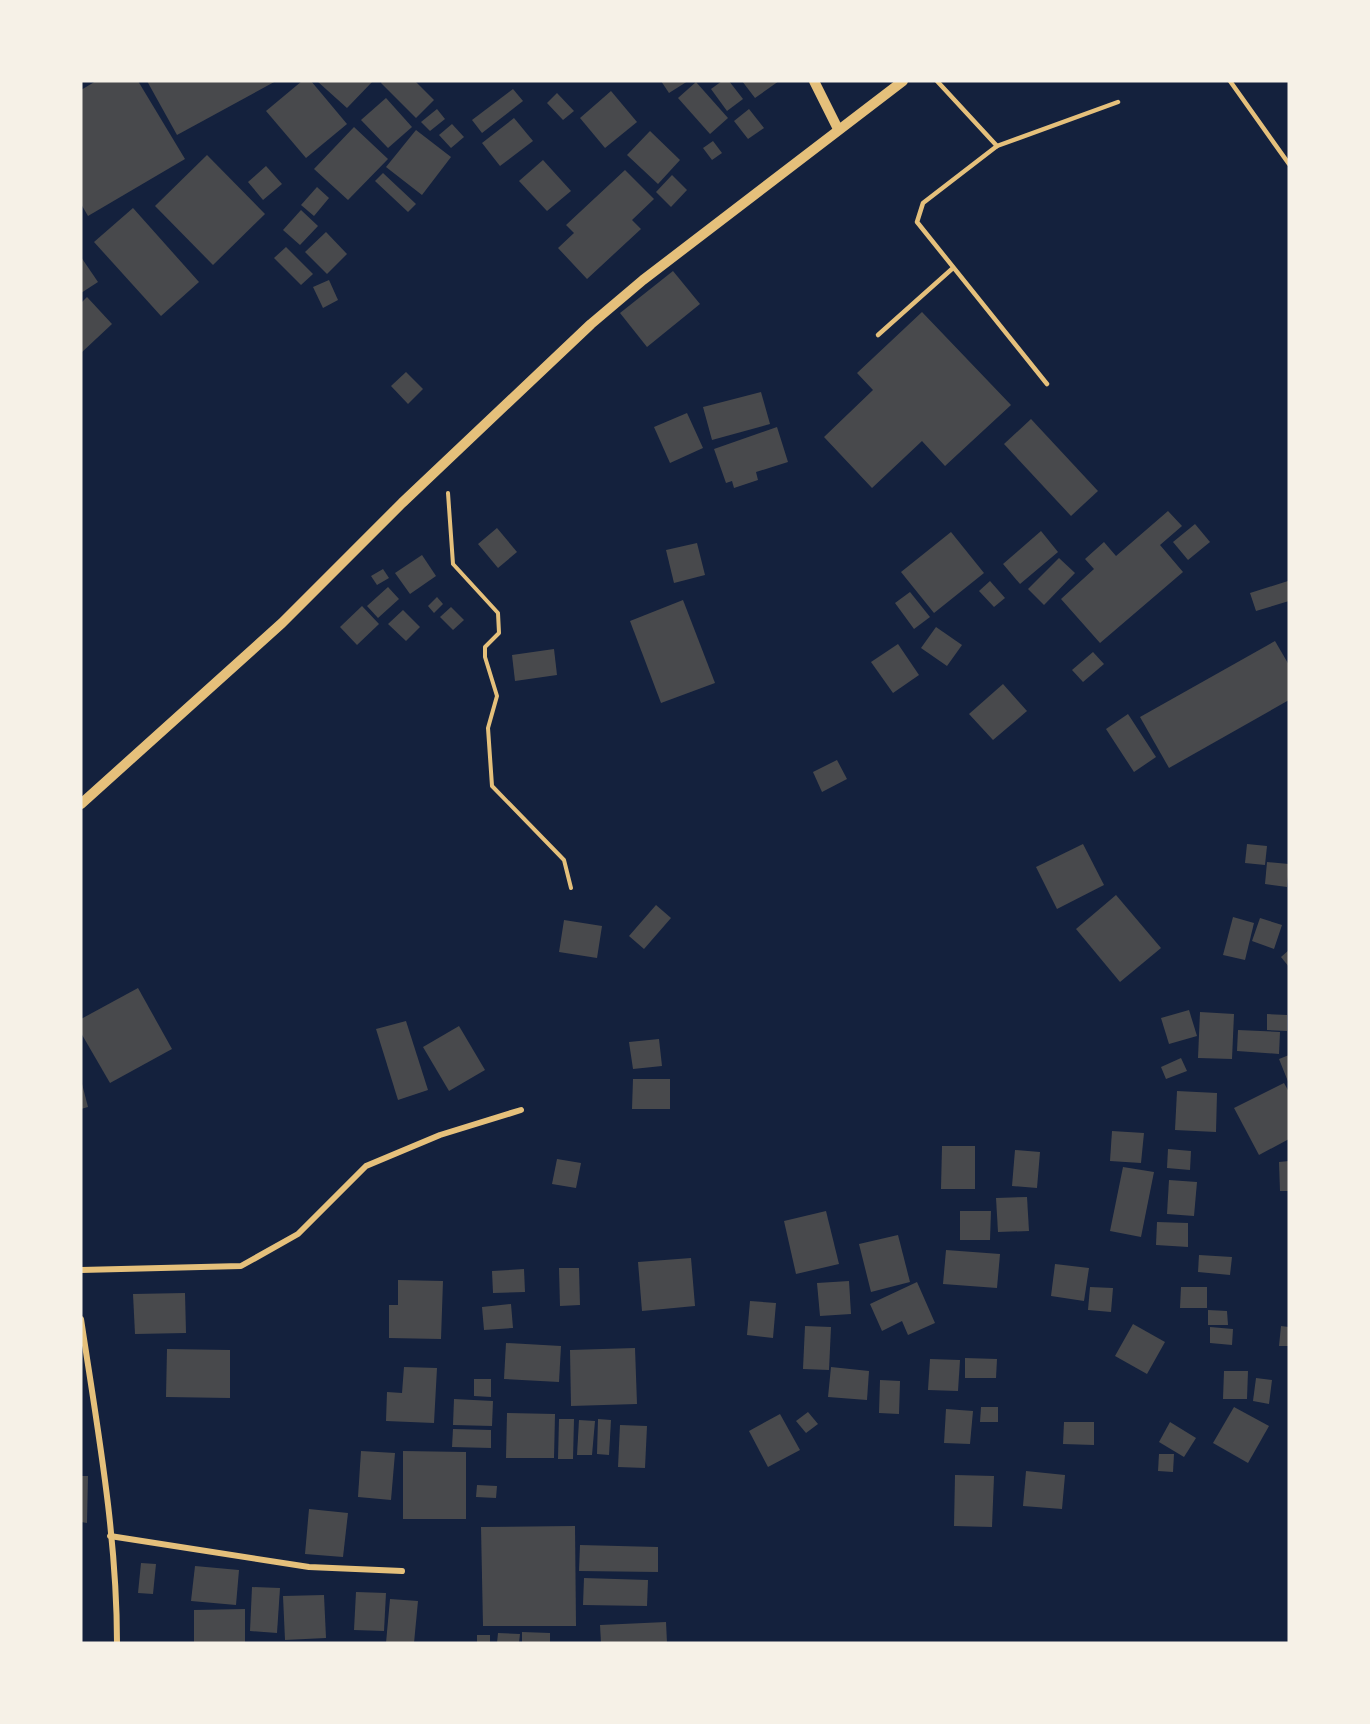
<svg xmlns="http://www.w3.org/2000/svg" width="1370" height="1724" viewBox="0 0 1370 1724" font-family="Figtree,sans-serif">
  <rect width="100%" height="100%" fill="#14213d"/>
  <!-- building -->
  <g fill="#48494c">
    <path d="M96 81H138L185 159 88 216 81 204V90Z"/>
    <path d="M147 81H276L177 135Z"/>
    <path d="M302 81H311L347 124 306 158 266 111Z"/>
    <path d="M317 81H373L347 108Z"/>
    <path d="M382 81H415L434 100 416 118 381 83Z"/>
    <path d="M661 81H688L669 93Z"/>
    <path d="M722 81H729L743 99 727 111 711 89Z"/>
    <path d="M742 81H779L755 98Z"/>
    <path d="M696 82 728 118 710 134 678 98Z"/>
    <path d="M513 89 523 101 482 133 472 120Z"/>
    <path d="M611 91 637 122 605 148 580 118Z"/>
    <path d="M557 93 574 111 563 120 547 103Z"/>
    <path d="M386 98 412 127 388 148 361 120Z"/>
    <path d="M437 109 445 119 430 131 421 122Z"/>
    <path d="M749 109 764 128 748 139 734 121Z"/>
    <path d="M514 118 533 141 500 166 482 143Z"/>
    <path d="M452 124 464 137 451 148 439 135Z"/>
    <path d="M354 127 388 159 348 200 314 169Z"/>
    <path d="M416 130 451 157 422 195 386 167Z"/>
    <path d="M650 131 680 160 658 184 627 155Z"/>
    <path d="M713 141 722 153 712 160 703 148Z"/>
    <path d="M207 155 265 214 213 265 155 206Z"/>
    <path d="M543 160 571 191 547 211 519 181Z"/>
    <path d="M266 166 282 184 263 200 248 182Z"/>
    <path d="M625 170 654 199 632 220 641 229 587 279 558 248 574 233 566 225Z"/>
    <path d="M383 173 416 204 408 212 375 181Z"/>
    <path d="M672 175 687 190 671 207 656 192Z"/>
    <path d="M317 187 329 198 314 216 301 205Z"/>
    <path d="M133 208 199 282 161 316 94 242Z"/>
    <path d="M301 210 318 226 300 245 283 230Z"/>
    <path d="M326 232 347 254 327 274 305 252Z"/>
    <path d="M286 247 313 274 301 285 274 258Z"/>
    <path d="M81 257 98 282 81 293Z"/>
    <path d="M673 271 700 304 647 347 620 313Z"/>
    <path d="M329 280 338 300 323 308 313 287Z"/>
    <path d="M87 297 112 324 81 353V303Z"/>
    <path d="M922 312 1011 405 945 466 922 441 872 488 824 437 873 390 857 373Z"/>
    <path d="M406 372 423 389 408 404 391 386Z"/>
    <path d="M761 392 770 424 712 440 703 407Z"/>
    <path d="M687 413 703 448 670 463 654 427Z"/>
    <path d="M1031 419 1098 491 1071 516 1004 444Z"/>
    <path d="M777 427 788 462 756 472 758 480 734 488 732 481 726 483 714 449Z"/>
    <path d="M1168 511 1182 526 1160 545 1183 572 1100 643 1061 599 1094 569 1085 559 1104 542 1116 556Z"/>
    <path d="M1195 524 1210 542 1188 560 1173 542Z"/>
    <path d="M497 528 517 552 498 568 478 544Z"/>
    <path d="M1041 531 1058 552 1020 584 1003 564Z"/>
    <path d="M951 532 984 573 934 613 901 572Z"/>
    <path d="M697 543 705 575 674 583 666 550Z"/>
    <path d="M422 555 436 576 410 594 395 573Z"/>
    <path d="M1059 558 1075 573 1044 605 1028 589Z"/>
    <path d="M383 569 389 578 377 585 371 576Z"/>
    <path d="M990 581 1005 598 994 607 979 591Z"/>
    <path d="M1288 581 1289 601 1256 611 1250 593Z"/>
    <path d="M388 587 399 599 378 618 367 606Z"/>
    <path d="M910 592 930 617 914 629 895 603Z"/>
    <path d="M437 597 443 604 434 613 428 606Z"/>
    <path d="M683 600 715 683 661 703 630 621Z"/>
    <path d="M362 606 379 624 357 645 340 627Z"/>
    <path d="M451 607 464 620 453 630 440 617Z"/>
    <path d="M403 610 420 627 406 641 388 624Z"/>
    <path d="M936 627 962 645 947 666 921 648Z"/>
    <path d="M1275 641 1289 665V700L1169 768 1140 717Z"/>
    <path d="M898 644 919 675 893 693 871 662Z"/>
    <path d="M554 649 557 675 515 681 512 655Z"/>
    <path d="M1093 652 1104 664 1083 682 1072 670Z"/>
    <path d="M1003 684 1027 711 993 740 969 714Z"/>
    <path d="M1128 714 1156 757 1134 772 1106 729Z"/>
    <path d="M837 760 847 779 822 792 813 772Z"/>
    <path d="M1083 844 1104 885 1057 909 1036 867Z"/>
    <path d="M1247 844 1267 846 1265 865 1245 863Z"/>
    <path d="M1267 862 1289 864 1287 887 1265 884Z"/>
    <path d="M1116 895 1161 948 1120 982 1076 929Z"/>
    <path d="M656 905 671 918 644 949 629 936Z"/>
    <path d="M1233 917 1254 923 1245 960 1223 955Z"/>
    <path d="M1260 918 1282 925 1274 949 1252 941Z"/>
    <path d="M564 920 602 926 597 958 559 952Z"/>
    <path d="M1289 950V967L1281 957Z"/>
    <path d="M138 988 172 1049 110 1083 81 1033V1019Z"/>
    <path d="M1189 1010 1197 1036 1169 1044 1161 1018Z"/>
    <path d="M1200 1012 1234 1014 1232 1059 1198 1058Z"/>
    <path d="M1267 1014 1287 1015V1031L1267 1030Z"/>
    <path d="M406 1021 428 1090 398 1100 376 1029Z"/>
    <path d="M459 1026 485 1070 449 1091 423 1047Z"/>
    <path d="M1238 1030 1280 1032 1279 1054 1237 1051Z"/>
    <path d="M659 1039 662 1066 633 1069 629 1042Z"/>
    <path d="M1289 1055V1084L1279 1059Z"/>
    <path d="M1181 1058 1187 1071 1166 1079 1161 1067Z"/>
    <path d="M633 1079H670V1109H632Z"/>
    <path d="M81 1080 88 1107 81 1109Z"/>
    <path d="M1284 1083 1289 1092V1139L1259 1155 1234 1108Z"/>
    <path d="M1177 1091 1217 1093 1216 1132 1175 1130Z"/>
    <path d="M1112 1131 1144 1133 1141 1163 1110 1161Z"/>
    <path d="M942 1146H975V1189H941Z"/>
    <path d="M1168 1149 1191 1151 1190 1170 1167 1168Z"/>
    <path d="M1015 1150 1040 1152 1037 1188 1012 1186Z"/>
    <path d="M557 1159 581 1163 576 1188 552 1184Z"/>
    <path d="M1289 1161V1191H1280L1279 1162Z"/>
    <path d="M1123 1167 1154 1172 1141 1237 1110 1231Z"/>
    <path d="M1169 1180 1197 1182 1194 1216 1167 1214Z"/>
    <path d="M1027 1197 1029 1231 998 1232 996 1198Z"/>
    <path d="M826 1211 839 1264 796 1274 784 1221Z"/>
    <path d="M960 1211H991L990 1240H960Z"/>
    <path d="M1157 1222 1188 1223V1247L1156 1245Z"/>
    <path d="M898 1235 910 1282 871 1292 859 1244Z"/>
    <path d="M946 1250 1000 1254 997 1288 943 1284Z"/>
    <path d="M1199 1255 1232 1257 1230 1275 1198 1272Z"/>
    <path d="M691 1258 695 1306 642 1311 638 1262Z"/>
    <path d="M1055 1264 1089 1268 1084 1301 1051 1296Z"/>
    <path d="M559 1268H579L580 1305 560 1306Z"/>
    <path d="M524 1269 525 1292 493 1293 492 1271Z"/>
    <path d="M398 1280 443 1281 441 1339 389 1338V1305H398Z"/>
    <path d="M849 1281 851 1314 820 1316 817 1283Z"/>
    <path d="M917 1282 935 1323 908 1335 902 1321 882 1331 870 1304Z"/>
    <path d="M1090 1287 1113 1288 1111 1312 1088 1310Z"/>
    <path d="M1181 1287H1207V1308H1180Z"/>
    <path d="M185 1293 186 1333 135 1334 133 1294Z"/>
    <path d="M750 1301 776 1303 773 1338 747 1335Z"/>
    <path d="M511 1304 513 1328 484 1330 482 1307Z"/>
    <path d="M1208 1310 1227 1311 1228 1325H1208Z"/>
    <path d="M1133 1324 1165 1342 1147 1374 1115 1356Z"/>
    <path d="M805 1326 831 1327 829 1370 803 1369Z"/>
    <path d="M1281 1326 1289 1327V1346H1279Z"/>
    <path d="M1210 1327 1233 1329 1232 1345 1210 1343Z"/>
    <path d="M506 1343 561 1346 559 1382 504 1379Z"/>
    <path d="M635 1348 637 1404 571 1406 570 1350Z"/>
    <path d="M167 1349 230 1350V1398L166 1397Z"/>
    <path d="M965 1358 997 1359 996 1378H965Z"/>
    <path d="M930 1359 960 1360 958 1391 928 1390Z"/>
    <path d="M404 1367 437 1368 434 1423 386 1421 387 1392 402 1393Z"/>
    <path d="M831 1367 869 1371 867 1400 828 1397Z"/>
    <path d="M1224 1371H1248L1247 1399H1223Z"/>
    <path d="M1256 1378 1272 1380 1269 1404 1253 1401Z"/>
    <path d="M474 1379H491V1397L474 1396Z"/>
    <path d="M880 1380 900 1381 899 1414 879 1413Z"/>
    <path d="M454 1399 493 1401 492 1426 453 1425Z"/>
    <path d="M981 1407H998V1422H980Z"/>
    <path d="M1234 1407 1269 1426 1248 1463 1213 1443Z"/>
    <path d="M946 1409 973 1411 970 1444 944 1443Z"/>
    <path d="M808 1412 818 1424 806 1433 796 1421Z"/>
    <path d="M507 1413 555 1414 554 1458H506Z"/>
    <path d="M780 1414 800 1450 768 1467 749 1431Z"/>
    <path d="M559 1419H574L573 1459H558Z"/>
    <path d="M598 1419 611 1420 609 1455 597 1454Z"/>
    <path d="M579 1420 595 1421 592 1455H577Z"/>
    <path d="M1064 1422H1094V1445L1063 1444Z"/>
    <path d="M1170 1422 1196 1438 1184 1457 1159 1442Z"/>
    <path d="M620 1425 647 1426 645 1468 618 1467Z"/>
    <path d="M453 1429 491 1430V1448L452 1447Z"/>
    <path d="M361 1451 395 1453 391 1500 358 1497Z"/>
    <path d="M403 1451 466 1452V1519H403Z"/>
    <path d="M1159 1454H1174L1173 1472 1158 1471Z"/>
    <path d="M1026 1471 1065 1475 1062 1509 1023 1506Z"/>
    <path d="M955 1475 994 1476 992 1527 954 1526Z"/>
    <path d="M81 1476H88L87 1523 81 1522Z"/>
    <path d="M477 1485 497 1486 496 1498 476 1497Z"/>
    <path d="M309 1509 348 1513 343 1557 305 1554Z"/>
    <path d="M575 1526 576 1626H483L481 1527Z"/>
    <path d="M580 1545 658 1547V1572L579 1571Z"/>
    <path d="M141 1563 156 1564 153 1594 138 1593Z"/>
    <path d="M195 1566 239 1570 236 1605 191 1601Z"/>
    <path d="M584 1578 648 1580 647 1606 583 1605Z"/>
    <path d="M252 1587 280 1588 277 1633 250 1631Z"/>
    <path d="M356 1592 386 1593 384 1631 354 1630Z"/>
    <path d="M324 1595 326 1638 285 1640 283 1596Z"/>
    <path d="M390 1599 418 1601 414 1643H386Z"/>
    <path d="M245 1609V1643H194V1610Z"/>
    <path d="M666 1622 667 1643H601L600 1625Z"/>
    <path d="M522 1632 550 1633V1643H522Z"/>
    <path d="M498 1633 520 1634 519 1643H497Z"/>
    <rect x="477" y="1635" width="13" height="8"/>
  </g>
  <g fill="none" stroke-linecap="round" stroke-linejoin="round">
    <!-- path -->
    <path stroke="#e5c07b" stroke-width="4" d="M448 493 453 564 498 613 499 633 485 647V657L497 696 488 728 492 786 564 860 571 888"/>
    <!-- service -->
    <g stroke="#e5c07b" stroke-width="4.5">
      <path d="M937 81 997 146"/>
      <path d="M1230 81 1289 164"/>
      <path d="M878 335 953 268"/>
      <path d="M1047 384 917 222 923 203 997 146 1118 102"/>
    </g>
    <!-- minor -->
    <g stroke="#e5c07b" stroke-width="6">
      <path d="M81 1270 241 1266 298 1234 366 1166 440 1135 521 1110"/>
      <path d="M81 1319C97 1426 117 1534 117 1643"/>
      <path d="M110 1536 309 1567 402 1571"/>
    </g>
    <!-- tertiary -->
    <g stroke="#e5c07b" stroke-width="10">
      <path d="M814 81 838 129"/>
      <path d="M81 804 282 623 402 503 591 324 643 280 903 81"/>
    </g>
  </g>
  <!-- border -->
  <rect width="1370" height="1724" fill="none" stroke="#f6f1e7" stroke-width="165"/>
</svg>
